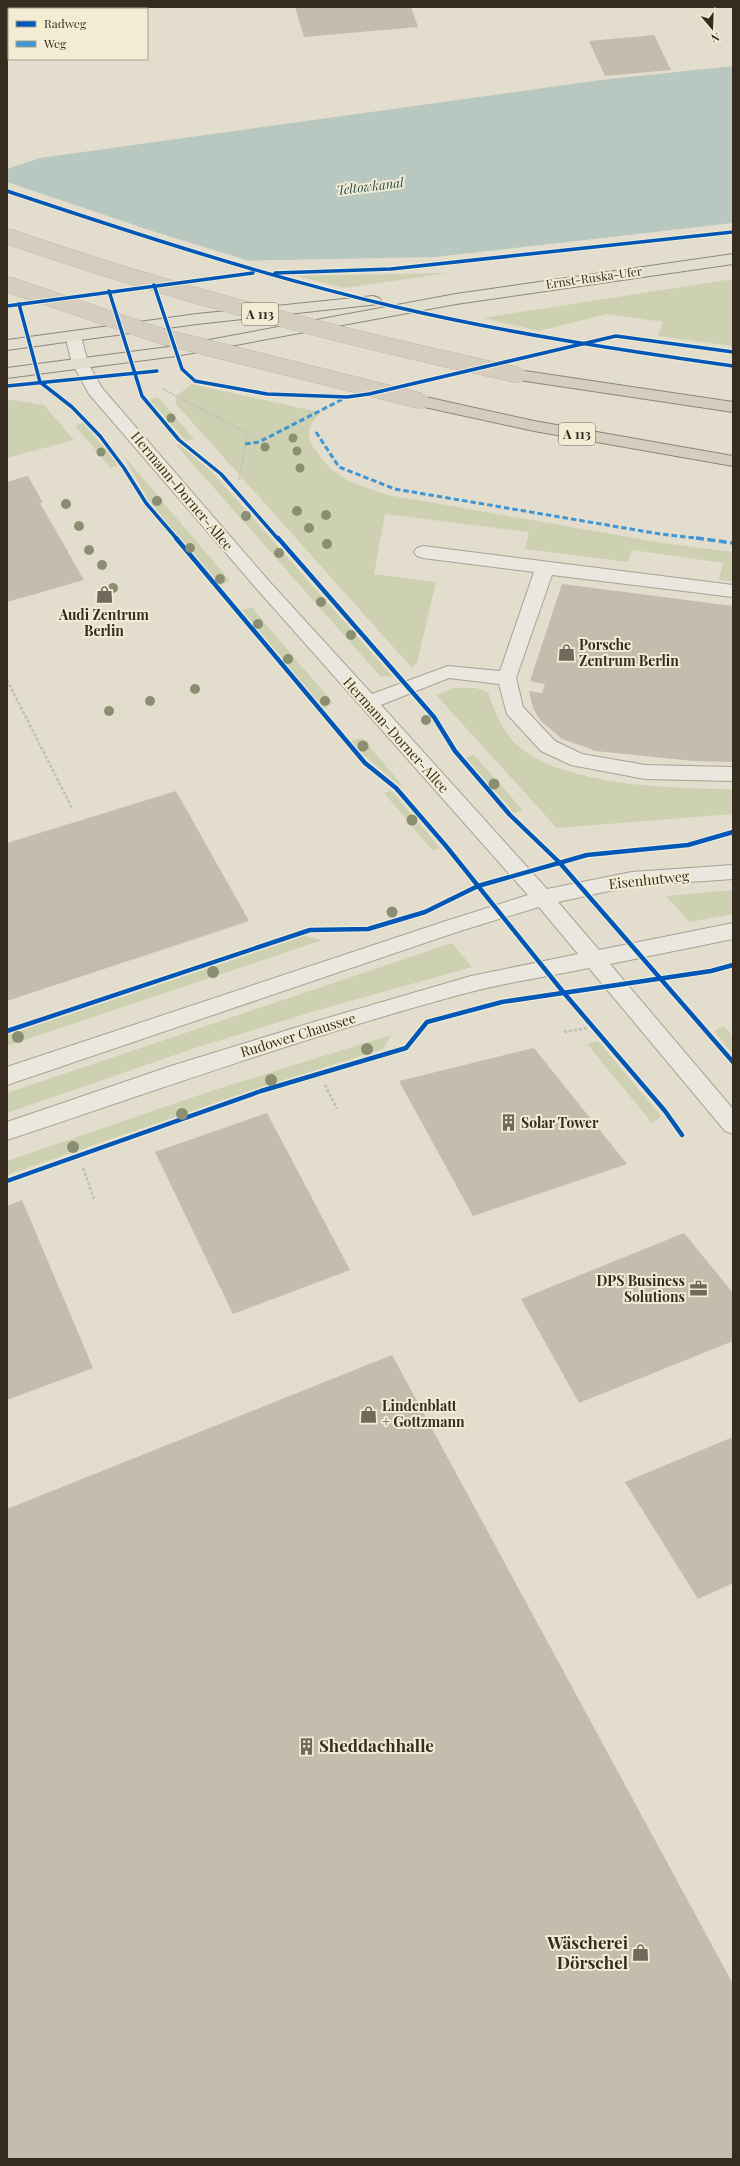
<svg xmlns="http://www.w3.org/2000/svg" width="740" height="2166" viewBox="0 0 740 2166" font-family="'Playfair Display',serif">
  <rect width="100%" height="100%" fill="#e2ddcd"/>
  <!-- green -->
  <g fill="#ced1b1">
    <path d="M447 273 345 288 297 276Z"/>
    <path d="M733 279V346L658 336 663 322 607 314 539 331 483 318Z"/>
    <path d="M191 384 319 412 321 411C318 416 310 424 309 430 308 439 312 445 317 452 335 479 358 485 388 495L663 543 733 552V582L719 580 723 563 632 550 628 562 525 549 529 532 385 514 374 574 436 582 417 663 412 668 175 403 178 395Z"/>
    <path d="M158 397 194 439 186 441 150 400Z"/>
    <path d="M7 399 44 405 74 440 7 458Z"/>
    <path d="M83 423 119 465 111 468 75 426Z"/>
    <path d="M179 444 212 472 393 677 380 676 176 445Z"/>
    <path d="M123 455 230 581 220 586 149 501Z"/>
    <path d="M252 607 258 615 333 703 324 709 242 610Z"/>
    <path d="M453 688H476L488 692C493 708 501 727 512 740 552 786 676 789 733 789V814L557 828 436 695Z"/>
    <path d="M362 738 402 785 400 786 359 751 350 741Z"/>
    <path d="M474 755 523 810 514 813 466 758Z"/>
    <path d="M392 791 440 848 433 851 384 793Z"/>
    <path d="M733 890V914L690 922 666 896Z"/>
    <path d="M304 936 322 940 7 1046V1035Z"/>
    <path d="M452 943 472 967 315 1011 198 1047 7 1113V1093Z"/>
    <path d="M724 1026 733 1036V1054L714 1031Z"/>
    <path d="M391 1035 383 1049 265 1086 7 1175V1161L211 1091Z"/>
    <path d="M598 1041 661 1116 652 1123 587 1044Z"/>
  </g>
  <!-- water -->
  <path fill="#b8c7bf" d="M733 66V223L435 257 228 261 7 291V169L40 158 601 80Z"/>
  <!-- pier -->
  <path fill="#e2ddcd" d="M7 182 149 230 256 263H228L7 293Z"/>
  <!-- building -->
  <g fill="#c5bcae">
    <path d="M295 7H411L418 27 304 37Z"/>
    <path d="M654 35 671 70 605 76 589 41Z"/>
    <path d="M28 476 43 503H40L84 580 7 602V482Z"/>
    <path d="M562 584 733 606V762L693 761 596 751 562 739 540 720 533 708 529 691 542 693 545 684 530 681Z"/>
    <path d="M176 791 249 921 7 1001V843Z"/>
    <path d="M534 1048 627 1164 473 1216 399 1081Z"/>
    <path d="M267 1113 350 1270 233 1314 155 1152Z"/>
    <path d="M22 1200 93 1368 7 1400V1206Z"/>
    <path d="M684 1233 733 1293V1341L579 1403 521 1299Z"/>
    <path d="M392 1355 733 1984V2159H7V1509Z"/>
    <path d="M733 1437V1583L698 1599 625 1482Z"/>
  </g>
  <g fill="none" stroke-linecap="round" stroke-linejoin="round">
    <defs>
      <path id="minor" d="M73 331 79 333 81 336 88 363 102 388 268 580 372 694 448 666 500 671 534 572 423 558 417 556 414 552 417 548 423 546 733 585V597L552 575 516 678 523 707 555 741 582 754 645 765 733 767V781L645 779 571 765 541 751 507 714 499 684 449 678 381 705 547 889 632 872 733 865V879L632 886 558 902 599 950 733 923V939L610 964 733 1109V1134L725 1131 589 968C550 976 509 982 470 992 313 1034 161 1089 7 1140V1122L171 1066 317 1021 471 976 578 954 539 907 460 931 7 1085V1067L446 921 528 895 256 588 89 394 72 363 65 336 67 333Z"/>
      <g id="major">
        <path d="M733 254V264L456 304 176 356 7 378V368L176 346 456 294Z"/>
        <path d="M373 296 379 298 381 301 379 304 197 324 7 350V340L197 314Z"/>
      </g>
      <g id="highway">
        <path d="M518 370 733 402V412L512 379 510 375 512 371Z"/>
        <path d="M421 396 534 421 733 456V466L534 431 415 405 413 401 415 397Z"/>
      </g>
    </defs>
    <!-- minor casing -->
    <use href="#minor" stroke="#a7a296" stroke-width="2"/>
    <!-- major casing -->
    <use href="#major" stroke="#8c877d" stroke-width="2"/>
    <!-- highway casing -->
    <use href="#highway" stroke="#8c877d" stroke-width="2"/>
    <!-- path-far1 -->
    <path stroke="#c3beb5" stroke-width="2" stroke-dasharray="2 1.5" stroke-linecap="butt" d="M163 389 247 433 239 481"/>
    <!-- path -->
    <g stroke="#c3beb5" stroke-width="2.5" stroke-dasharray="3 2" stroke-linecap="butt">
      <path d="M7 680 72 808"/>
      <path d="M564 1032 587 1028"/>
      <path d="M325 1085 337 1109"/>
      <path d="M83 1168 94 1199"/>
    </g>
    <!-- minor -->
    <use href="#minor" fill="#eae7de" fill-rule="evenodd"/>
    <!-- major -->
    <use href="#major" fill="#e1ded0" fill-rule="evenodd"/>
    <!-- highway -->
    <use href="#highway" fill="#d5cebe" fill-rule="evenodd"/>
    <defs>
      <g id="highway-bridge">
        <path d="M7 236C174 294 345 338 518 375"/>
        <path d="M7 284 161 336 421 401"/>
      </g>
    </defs>
    <!-- highway-bridge casing -->
    <use href="#highway-bridge" stroke="#8c877d" stroke-width="16" stroke-linecap="butt"/>
    <!-- highway-bridge -->
    <use href="#highway-bridge" stroke="#d5cebe" stroke-width="16"/>
    <!-- quiet-far1 -->
    <g stroke="#3e96d5" stroke-width="3" stroke-dasharray="5.5 3" stroke-linecap="butt">
      <path d="M316 432 339 467 395 489 660 534 704 539"/>
      <path d="M245 444 259 442 343 399"/>
    </g>
    <!-- quiet -->
    <path stroke="#3e96d5" stroke-width="3.5" stroke-dasharray="8 3.5" stroke-linecap="butt" d="M696 538 733 543"/>
    <defs>
      <g id="cycleway-far1">
        <path d="M7 191C136 234 264 276 396 307 507 333 620 350 733 366"/>
        <path d="M275 273 391 269 733 232"/>
        <path d="M154 285 182 369 195 381 267 394 347 397 369 394 616 336 733 352"/>
        <path d="M109 291 142 396 179 440 221 474 278 539"/>
        <path d="M19 304 40 382 72 407 100 436 124 468 146 503 177 539"/>
        <path d="M7 306 253 273"/>
        <path d="M7 386 157 371"/>
      </g>
      <g id="cycleway">
        <path d="M176 538 365 763 396 788 446 846 564 993 665 1111 682 1135"/>
        <path d="M278 538 434 717 455 751 510 815 559 862 733 1062"/>
        <path d="M7 1031 310 930 368 929 425 912 478 886 587 855 688 845 733 832"/>
        <path d="M7 1181 261 1091 406 1048 427 1022 502 1002 711 971 733 965"/>
      </g>
    </defs>
    <!-- cycleway-far1 casing -->
    <use href="#cycleway-far1" stroke="#f2ecd4" stroke-width="5.5"/>
    <!-- cycleway casing -->
    <use href="#cycleway" stroke="#f2ecd4" stroke-width="7"/>
    <!-- cycleway-far1 -->
    <use href="#cycleway-far1" stroke="#0057b8" stroke-width="3.5"/>
    <!-- cycleway -->
    <use href="#cycleway" stroke="#0057b8" stroke-width="4.5"/>
  </g>
  <!-- trees -->
  <g fill="#8a8f72">
    <circle cx="171" cy="418" r="4.5"/>
    <circle cx="293" cy="438" r="4.5"/>
    <circle cx="265" cy="447" r="4.5"/>
    <circle cx="297" cy="451" r="4.5"/>
    <circle cx="101" cy="452" r="4.5"/>
    <circle cx="300" cy="468" r="4.5"/>
    <circle cx="157" cy="501" r="5"/>
    <circle cx="66" cy="504" r="5"/>
    <circle cx="297" cy="511" r="5"/>
    <circle cx="326" cy="515" r="5"/>
    <circle cx="246" cy="516" r="5"/>
    <circle cx="79" cy="526" r="5"/>
    <circle cx="309" cy="528" r="5"/>
    <circle cx="327" cy="544" r="5"/>
    <circle cx="190" cy="548" r="5"/>
    <circle cx="89" cy="550" r="5"/>
    <circle cx="279" cy="553" r="5"/>
    <circle cx="102" cy="565" r="5"/>
    <circle cx="220" cy="579" r="5"/>
    <circle cx="113" cy="588" r="5"/>
    <circle cx="321" cy="602" r="5"/>
    <circle cx="258" cy="624" r="5"/>
    <circle cx="351" cy="635" r="5"/>
    <circle cx="288" cy="659" r="5"/>
    <circle cx="195" cy="689" r="5"/>
    <circle cx="150" cy="701" r="5"/>
    <circle cx="325" cy="701" r="5"/>
    <circle cx="109" cy="711" r="5"/>
    <circle cx="426" cy="720" r="5"/>
    <circle cx="363" cy="746" r="5.5"/>
    <circle cx="494" cy="784" r="5.5"/>
    <circle cx="412" cy="820" r="5.5"/>
    <circle cx="392" cy="912" r="5.5"/>
    <circle cx="213" cy="972" r="6"/>
    <circle cx="18" cy="1037" r="6"/>
    <circle cx="367" cy="1049" r="6"/>
    <circle cx="271" cy="1080" r="6"/>
    <circle cx="182" cy="1114" r="6"/>
    <circle cx="73" cy="1147" r="6"/>
  </g>
  <!-- icons -->
  <defs>
    <symbol id="shop-bare" viewBox="-9 -9 18 18"><path d="M-5-2.5h2.3a2.7 3.5 0 0 1 5.4 0H5L5.5 6h-11ZM-1.5-2.5h3a1.5 2.3 0 0 0-3 0Z" fill="#72695c" stroke="#f2ecd4" stroke-width="2.5" paint-order="stroke"/></symbol>
    <symbol id="building-bare" viewBox="-9 -9 18 18"><path d="M-4-6H4V6H1V3H-1V6H-4ZM-2.5-4.3h1.7v1.8h-1.7ZM.8-4.3h1.7v1.8H.8ZM-2.5-1h1.7V.8h-1.7ZM.8-1h1.7V.8H.8Z" fill="#72695c" stroke="#f2ecd4" stroke-width="2.5" paint-order="stroke"/></symbol>
    <symbol id="office-bare" viewBox="-9 -9 18 18"><path d="M-6-3h4V-5.5h4V-3h4V5H-6ZM-1-4.5V-3h2v-1.5ZM-6 0V1H6V0Z" fill="#72695c" stroke="#f2ecd4" stroke-width="2.5" paint-order="stroke"/></symbol>
  </defs>
  <g fill-rule="evenodd">
    <use href="#shop-bare" x="92" y="582" width="25" height="25"/>
    <use href="#shop-bare" x="554" y="640" width="25" height="25"/>
    <use href="#building-bare" x="496" y="1110" width="25" height="25"/>
    <use href="#office-bare" x="686" y="1276" width="25" height="25"/>
    <use href="#shop-bare" x="356" y="1402" width="25" height="25"/>
    <use href="#building-bare" x="294" y="1734" width="25" height="25"/>
    <use href="#shop-bare" x="628" y="1940" width="25" height="25"/>
  </g>
  <g text-anchor="middle" stroke-width="4" stroke-linejoin="round" paint-order="stroke">
    <!-- far-street labels -->
    <g font-size="12" fill="#352b1f" stroke="#f2ecd4">
      <text transform="translate(594 278) rotate(-8)" y="4">Ernst-Ruska-Ufer</text>
    </g>
    <!-- far-water labels -->
    <g font-size="13" font-style="italic" fill="#305253" stroke="#f2ecd4">
      <text transform="translate(370 186) rotate(-7)" y="5">Teltowkanal</text>
    </g>
    <!-- shield labels -->
    <g fill="#f2ecd4" stroke="#6e6555" stroke-width="1">
      <rect x="242" y="303" width="36" height="22" rx="3"/>
      <rect x="559" y="423" width="36" height="22" rx="3"/>
    </g>
    <g font-size="13" font-weight="bold" fill="#352b1f">
      <text x="260" y="319">A 113</text>
      <text x="577" y="439">A 113</text>
    </g>
    <!-- street labels -->
    <g font-size="14" fill="#352b1f" stroke="#f2ecd4">
      <text transform="translate(182 491) rotate(50)" y="5">Hermann-Dorner-Allee</text>
      <text transform="translate(396 735) rotate(48)" y="5">Hermann-Dorner-Allee</text>
      <text transform="translate(649 880) rotate(-6)" y="5">Eisenhutweg</text>
      <text transform="translate(298 1035) rotate(-17)" y="5">Rudower Chaussee</text>
    </g>
    <!-- poi labels -->
    <g font-size="14" font-weight="bold" fill="#352b1f" stroke="#f2ecd4" text-anchor="start">
      <text x="104" y="620" text-anchor="middle">Audi Zentrum<tspan x="104" dy="16">Berlin</tspan></text>
      <text x="579" y="650">Porsche<tspan x="579" dy="16">Zentrum Berlin</tspan></text>
      <text x="521" y="1128">Solar Tower</text>
      <text x="685" y="1286" text-anchor="end">DPS Business<tspan x="685" dy="16">Solutions</tspan></text>
      <text x="382" y="1411">Lindenblatt<tspan x="382" dy="16">+ Gottzmann</tspan></text>
    </g>
    <!-- near-poi labels -->
    <g font-size="17" font-weight="bold" fill="#352b1f" stroke="#f2ecd4" text-anchor="start">
      <text x="319" y="1752">Sheddachhalle</text>
      <text x="628" y="1949" text-anchor="end">Wäscherei<tspan x="628" dy="20">Dörschel</tspan></text>
    </g>
  </g>
  <!-- border -->
  <rect width="740" height="2166" fill="none" stroke="#352b1f" stroke-width="16"/>
  <!-- legend -->
  <rect x="8" y="8" width="140" height="52" fill="#f2ecd4" stroke="#a69f8c"/>
  <rect x="16" y="21" width="20" height="6" fill="#0057b8" stroke="#a69f8c"/>
  <text x="44" y="28" font-size="12" fill="#352b1f">Radweg</text>
  <rect x="16" y="41" width="20" height="6" fill="#3e96d5" stroke="#a69f8c"/>
  <text x="44" y="48" font-size="12" fill="#352b1f">Weg</text>
  <!-- north arrow -->
  <g transform="translate(712 28) rotate(161)" stroke="#f2ecd4" stroke-width="3" paint-order="stroke">
  <path d="M0-3L7 15L0 10L-7 15Z" fill="#352b1f"/>
  <text y="-6" font-size="11" font-weight="bold" text-anchor="middle" fill="#352b1f">N</text>
  </g>
</svg>
